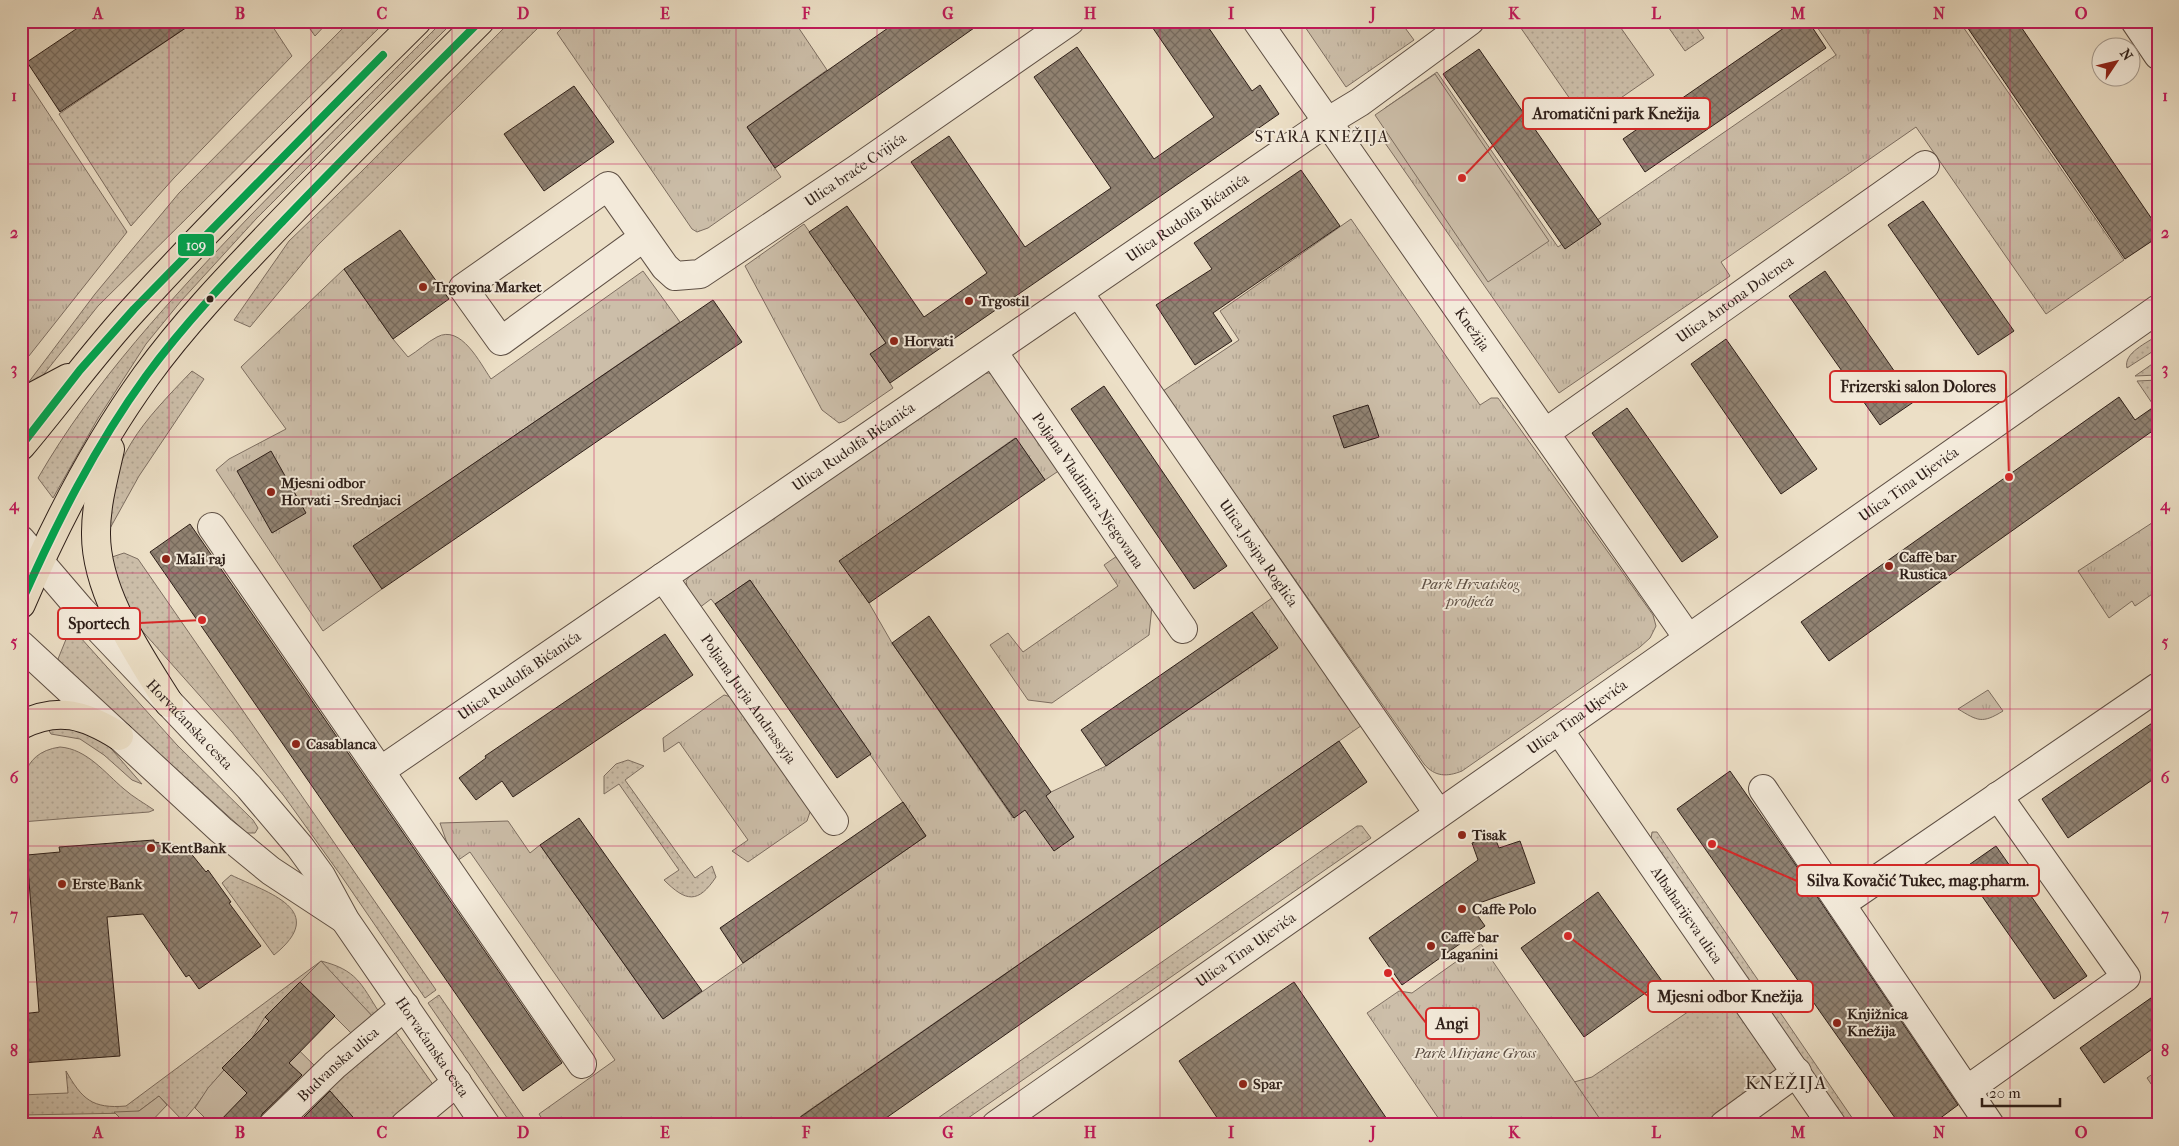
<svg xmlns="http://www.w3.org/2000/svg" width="2179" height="1146" viewBox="0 0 2179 1146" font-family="'IM FELL French Canon',serif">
  <defs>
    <pattern id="grass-dots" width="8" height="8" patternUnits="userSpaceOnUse" patternTransform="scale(1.25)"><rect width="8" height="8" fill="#ccbea9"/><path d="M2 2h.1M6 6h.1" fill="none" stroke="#b0a391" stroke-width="1.8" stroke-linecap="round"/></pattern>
    <pattern id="park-tufts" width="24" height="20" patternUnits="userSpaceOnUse" patternTransform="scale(1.25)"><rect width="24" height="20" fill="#ccbea9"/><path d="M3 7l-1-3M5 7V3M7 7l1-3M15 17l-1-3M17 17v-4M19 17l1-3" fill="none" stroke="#b0a391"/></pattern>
    <pattern id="building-cross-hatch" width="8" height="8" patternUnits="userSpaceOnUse" patternTransform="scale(1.25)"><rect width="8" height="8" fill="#918373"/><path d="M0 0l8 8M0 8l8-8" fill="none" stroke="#776b5e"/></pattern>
  </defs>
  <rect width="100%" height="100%" fill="#ecdfc6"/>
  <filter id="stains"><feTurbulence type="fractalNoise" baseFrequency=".004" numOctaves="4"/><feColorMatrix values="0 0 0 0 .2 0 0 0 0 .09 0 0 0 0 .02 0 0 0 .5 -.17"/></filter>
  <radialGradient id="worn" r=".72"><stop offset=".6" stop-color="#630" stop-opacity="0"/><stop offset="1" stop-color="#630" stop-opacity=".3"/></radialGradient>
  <!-- grass -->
  <g fill="url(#grass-dots)" stroke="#7d6e61">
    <path d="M196 21H269L292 56 174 178 131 226 59 114Z"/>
    <path d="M302 21H329L315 36 305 22 303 24Z"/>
    <path d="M350 21H386L98 306 40 379 25 387 95 294 179 193Z"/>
    <path d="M443 21H454L256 219 181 301 146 344 97 420 53 498 38 478C94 381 172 298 249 217 313 151 378 86 443 21Z"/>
    <path d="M511 21H545L317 246 250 327 234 320 289 241 361 172Z"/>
    <path d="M1516 21H1616L1654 75 1586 122Z"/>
    <path d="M1664 21H1692L1704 38 1685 51Z"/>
    <path d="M2158 335V348L2127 368C2123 353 2147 343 2158 335Z"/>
    <path d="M2158 360V375L2135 376Z"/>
    <path d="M192 371 204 379 139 476 108 532C106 459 144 421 192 371Z"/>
    <path d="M2158 380V399L2152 403 2137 381Z"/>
    <path d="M124 553 138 559 436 990 425 998 342 877 284 796 232 732 137 625 124 602 109 558Z"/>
    <path d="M71 627 177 745 253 820 258 828 255 833H247L69 672 58 659Z"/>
    <path d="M57 725 80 728 107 744 142 784 132 780 104 755 80 739 51 734 48 729Z"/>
    <path d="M60 747C87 749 105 773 124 789 133 797 144 803 154 810L149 812 21 822C21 789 18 753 60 747Z"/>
    <path d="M628 760 644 766 625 780 695 878 712 866 716 877C698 904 686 902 664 880L679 870 619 784 604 794V776L616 764Z"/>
    <path d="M1357 826H1362L1371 838 958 1125H928Z"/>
    <path d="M1652 832H1657L1857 1125H1848L1651 839Z"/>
    <path d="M21 871 25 925 21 926Z"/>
    <path d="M231 875C268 893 330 910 274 955L222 883Z"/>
    <path d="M321 961C357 970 361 984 379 1012L374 1018 321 962 265 1017 248 1045 246 1044 222 1068 224 1070C209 1086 198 1105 183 1121L159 1096 139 1111 132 1113 21 1115V1095L68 1093 66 1071C82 1099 92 1109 126 1106Z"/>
    <path d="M1724 993 1778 1072 1701 1125H1511L1574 1082 1592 1077 1704 1001Z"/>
    <path d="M439 995 529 1125H512L428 1003Z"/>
    <path d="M392 1027 434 1086 386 1125H360L325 1086Z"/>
    <path d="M2158 1070V1094L2147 1078Z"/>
  </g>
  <!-- park -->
  <g fill="url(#park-tufts)" stroke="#7d6e61">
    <path d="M569 21H794L827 70 747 127 781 177 708 228 697 232 692 229 557 33Z"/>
    <path d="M1301 21H1400L1414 40 1346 87Z"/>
    <path d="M1813 21H1959L2124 260 2046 314 1916 127 1721 262 1730 276 1559 393 1383 140 1385 108 1437 72 1558 247 1836 55Z"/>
    <path d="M21 72 127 232 21 366Z"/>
    <path d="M1351 219 1480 405 1491 398H1498L1653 615 1656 626 1650 638 1640 647 1462 771C1447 777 1435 777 1424 764L1163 391 1239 340 1220 311Z"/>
    <path d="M804 224 886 343 871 354 893 388 845 421 839 423 822 410 745 266Z"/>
    <path d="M344 269 393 339 408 357C418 351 427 342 437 337 461 324 480 363 491 379L643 271 680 322 354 546 382 589 323 631 216 470 229 459 286 429 241 367Z"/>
    <path d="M989 373 998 379 1060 470 1045 480 1015 438 840 561 869 603 892 643 1013 818 1051 792 1106 766 1277 649 1252 612 1275 596 1365 723 801 1116 806 1125H546L539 1114 615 1060 470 852 454 863 440 823 508 821 530 853 540 845 663 1019 926 836 750 580 715 604 711 599 699 608 688 592 686 581 695 569 978 374Z"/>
    <path d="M2158 519V590L2135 606 2132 601 2109 618 2078 571Z"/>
    <path d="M1117 556 1152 606 1149 635 1052 703 1028 700 990 645 1008 633 1023 652 1118 586 1104 565Z"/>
    <path d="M1988 690 2003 711C1982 724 1978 721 1958 709Z"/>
    <path d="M724 695 735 698 811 809 807 821 748 862 732 851 748 840 679 742 664 752 663 738Z"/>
    <path d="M1481 944 1604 1125H1443L1367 1013 1399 991 1412 993Z"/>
  </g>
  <!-- garden -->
  <g fill="#ccbea9" stroke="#7d6e61">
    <path d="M1435 74 1549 241 1488 282 1375 115Z"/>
    <path d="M321 961 374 1018 355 1037 300 982Z"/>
    <path d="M265 1017 320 1071 264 1125H234L225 1116 216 1125H212L195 1108 208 1088 224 1070 250 1083 256 1121 301 1076 284 1057 248 1045Z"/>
    <path d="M159 1096 167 1105 148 1125H127L114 1112 139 1111Z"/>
  </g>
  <!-- building -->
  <g fill="url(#building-cross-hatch)" stroke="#2e1f19">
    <path d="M88 21H196L60 112 27 62Z"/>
    <path d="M898 21H984L775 168 747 127Z"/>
    <path d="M1148 21H1204L1252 91 1260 85 1279 114 890 383 870 354 886 343 809 232 847 206 924 317 987 273 911 162 949 136 1025 247 1111 188 1034 77 1077 47 1154 159 1214 117Z"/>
    <path d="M1794 21H1808L1826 48 1645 172 1623 139Z"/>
    <path d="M1963 21H2017L2158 228V237L2125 259Z"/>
    <path d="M1479 49 1601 224 1565 249 1443 74Z"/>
    <path d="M574 86 614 142 544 191 504 134Z"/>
    <path d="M1301 170 1340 226 1213 313 1232 341 1195 365 1156 305 1212 269 1194 243Z"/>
    <path d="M1923 201 2014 331 1978 355 1888 225Z"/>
    <path d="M400 230 449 299 393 339 344 269Z"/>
    <path d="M1825 271 1915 401 1880 425 1789 296Z"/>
    <path d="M713 300 742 342 382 589 353 546Z"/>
    <path d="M1726 339 1817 469 1781 494 1691 364Z"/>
    <path d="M1104 386 1227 566 1194 589 1071 409Z"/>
    <path d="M2119 397 2135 420 2158 404V427L1829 661 1801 622Z"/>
    <path d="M1368 405 1379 437 1344 448 1333 416Z"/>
    <path d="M1627 408 1718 537 1682 562 1592 433Z"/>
    <path d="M1016 438 1045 480 869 603 839 561Z"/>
    <path d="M271 451 306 513 272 533 237 471Z"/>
    <path d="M190 524 562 1063 523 1091 150 552Z"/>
    <path d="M750 580 871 754 837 778 715 604Z"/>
    <path d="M1252 612 1278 648 1106 766 1081 730Z"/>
    <path d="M929 616 1051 792 1046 796 1074 837 1054 851 1025 810 1014 818 892 643Z"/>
    <path d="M665 634 693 675 513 797 502 781 476 800 459 778 486 758 485 756Z"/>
    <path d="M2158 719V776L2068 838 2042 799Z"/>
    <path d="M1339 741 1367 782 876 1125H789Z"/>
    <path d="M1730 771 1793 861 1958 1105 1931 1125H1900L1677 809Z"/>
    <path d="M903 802 926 836 743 963 720 928Z"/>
    <path d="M579 818 702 991 663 1019 540 845Z"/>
    <path d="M1494 835 1499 848 1520 841 1535 883 1471 906 1485 926 1402 985 1369 938 1478 860 1472 843Z"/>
    <path d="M154 840V842L176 845 189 851 206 872 208 870 231 902 229 903 261 946 199 989 189 975 186 977 143 914 107 917 120 1056 21 1063V1014L39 1012 27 855 60 852 59 847Z"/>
    <path d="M1996 846 2087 976 2054 999 1963 869Z"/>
    <path d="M1598 892 1662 981 1584 1037 1521 948Z"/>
    <path d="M300 982 335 1016 289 1063 302 1075 262 1114 258 1125H216L247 1093 222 1068 269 1021 265 1017Z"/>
    <path d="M1294 982 1391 1125H1222L1179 1061Z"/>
    <path d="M2158 993V1045L2104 1083 2080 1048Z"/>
    <path d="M330 1091 360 1125H296Z"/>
  </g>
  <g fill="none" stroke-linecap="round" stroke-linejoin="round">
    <defs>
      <g id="minor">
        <path id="s1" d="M1257 21 1688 638"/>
        <path d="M2135 21 2158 55"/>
        <path id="s2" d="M644 237 501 341 463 288 608 186 665 267 675 276 700 274 857 169 1070 21"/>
        <path id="s3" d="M1079 293 1438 813"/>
        <path id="s4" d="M993 352 1183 629"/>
        <path id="s5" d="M1545 433 1925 165"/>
        <path id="s6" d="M212 527 380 771 1327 122 1360 102 1470 21"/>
        <path id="s7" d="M21 540 81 610 249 787 300 847 321 876 345 920 486 1125"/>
        <path id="s8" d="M663 577 834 821"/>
        <path d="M21 645 221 830 271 871 344 919"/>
        <path id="s9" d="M1559 730 1832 1125"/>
        <path d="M380 771 582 1064"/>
        <path d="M1763 789 1990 1125"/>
        <path d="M1841 904 2158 687"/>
        <path d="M1967 1090 2126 977 1998 796"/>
        <path id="s10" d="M273 1125 335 1065 405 1006"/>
        <path d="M405 1125 457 1082"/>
        <path id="s11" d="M996 1125 2158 309"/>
        <path d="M1724 1125 1797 1072"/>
      </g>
      <g id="major">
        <path d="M21 403 68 378"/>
        <path d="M21 446C60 400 94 352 135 308 225 209 322 116 417 21"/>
        <path d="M110 449C104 476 96 504 96 532 95 592 139 655 169 703"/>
        <path d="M21 604C54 527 97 444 146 376 183 325 227 279 270 234 339 162 409 92 480 21"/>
        <path d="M21 725C59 706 85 715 119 736"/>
      </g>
    </defs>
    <!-- minor casing -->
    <use href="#minor" stroke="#5e4f44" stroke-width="30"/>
    <!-- major casing -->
    <use href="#major" stroke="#2e1f19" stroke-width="30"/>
    <!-- minor -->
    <use href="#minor" stroke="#f3eada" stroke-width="28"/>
    <!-- major -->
    <use href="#major" stroke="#ecdfc6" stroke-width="28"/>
    <defs>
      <g id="bus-1">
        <path d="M21 446 80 370 134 309 383 55"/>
        <path d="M21 603C56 524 95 446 146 376 187 320 236 270 284 220 348 153 414 87 480 21"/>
      </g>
    </defs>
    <!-- bus-1 casing -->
    <use href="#bus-1" stroke="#f3eada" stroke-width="11"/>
    <!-- bus-1 -->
    <use href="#bus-1" stroke="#00a651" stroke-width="8"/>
  </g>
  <!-- grid -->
  <path fill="none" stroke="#c2185b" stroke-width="1" stroke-opacity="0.55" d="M169 21V1125M311 21V1125M452 21V1125M594 21V1125M736 21V1125M877 21V1125M1019 21V1125M1160 21V1125M1302 21V1125M1444 21V1125M1585 21V1125M1727 21V1125M1868 21V1125M2010 21V1125M21 164H2158M21 300H2158M21 437H2158M21 573H2158M21 709H2158M21 846H2158M21 982H2158"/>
  <!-- markers -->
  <g fill="#8f2418" stroke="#f3eada" stroke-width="2">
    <circle cx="423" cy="287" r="5"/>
    <circle cx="969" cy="301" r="5"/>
    <circle cx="894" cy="341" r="5"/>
    <circle cx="271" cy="492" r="5"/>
    <circle cx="166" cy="559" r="5"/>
    <circle cx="1889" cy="566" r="5"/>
    <circle cx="296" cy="744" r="5"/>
    <circle cx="1462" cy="835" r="5"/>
    <circle cx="151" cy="848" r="5"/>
    <circle cx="62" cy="884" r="5"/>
    <circle cx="1462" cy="909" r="5"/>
    <circle cx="1431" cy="946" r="5"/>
    <circle cx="1837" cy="1023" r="5"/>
    <circle cx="1243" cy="1084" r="5"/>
  </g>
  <circle fill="#2e1f19" stroke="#f3eada" stroke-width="2" cx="210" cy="299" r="4.5"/>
  <g text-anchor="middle" stroke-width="4" stroke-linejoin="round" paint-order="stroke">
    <!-- street labels -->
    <g font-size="15" fill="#2e1f19" stroke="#f3eada">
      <text dy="5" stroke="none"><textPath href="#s2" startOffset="744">Ulica braće Cvijića</textPath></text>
      <text dy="5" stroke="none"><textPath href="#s6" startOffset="1275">Ulica Rudolfa Bićanića</textPath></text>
      <text dy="5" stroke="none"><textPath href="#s5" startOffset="232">Ulica Antona Dolenca</textPath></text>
      <text dy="5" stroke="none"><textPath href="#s1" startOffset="376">Knežija</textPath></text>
      <text dy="5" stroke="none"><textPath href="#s6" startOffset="870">Ulica Rudolfa Bićanića</textPath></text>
      <text dy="5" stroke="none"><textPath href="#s11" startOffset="1115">Ulica Tina Ujevića</textPath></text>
      <text dy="5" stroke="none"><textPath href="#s4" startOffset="168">Poljana Vladimira Njegovana</textPath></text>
      <text dy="5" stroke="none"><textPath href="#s3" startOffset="316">Ulica Josipa Roglića</textPath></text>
      <text dy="5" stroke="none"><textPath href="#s6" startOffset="465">Ulica Rudolfa Bićanića</textPath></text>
      <text dy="5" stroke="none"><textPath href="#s8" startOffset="149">Poljana Jurja Andrassyja</textPath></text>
      <text dy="5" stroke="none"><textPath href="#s11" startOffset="710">Ulica Tina Ujevića</textPath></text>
      <text dy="5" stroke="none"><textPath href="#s7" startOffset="250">Horvaćanska cesta</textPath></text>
      <text dy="5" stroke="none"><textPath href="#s9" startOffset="225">Albaharijeva ulica</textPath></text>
      <text dy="5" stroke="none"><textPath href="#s11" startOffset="305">Ulica Tina Ujevića</textPath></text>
      <text dy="5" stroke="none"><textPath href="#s7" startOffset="655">Horvaćanska cesta</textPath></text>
      <text dy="5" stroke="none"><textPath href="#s10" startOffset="89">Budvanska ulica</textPath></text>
    </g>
    <!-- poi labels -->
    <g font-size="15" font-weight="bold" fill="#2e1f19" stroke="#f3eada" text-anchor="start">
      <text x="433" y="292">Trgovina Market</text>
      <text x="979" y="306">Trgostil</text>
      <text x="904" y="346">Horvati</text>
      <text x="281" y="488">Mjesni odbor<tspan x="281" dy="17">Horvati - Srednjaci</tspan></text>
      <text x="1899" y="562">Caffe bar<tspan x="1899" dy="17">Rustica</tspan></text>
      <text x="176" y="564">Mali raj</text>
      <text x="306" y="749">Casablanca</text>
      <text x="1472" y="840">Tisak</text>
      <text x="161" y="853">KentBank</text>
      <text x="72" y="889">Erste Bank</text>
      <text x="1472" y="914">Caffe Polo</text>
      <text x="1441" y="942">Caffe bar<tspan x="1441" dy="17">Laganini</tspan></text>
      <text x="1847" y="1019">Knjižnica<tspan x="1847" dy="17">Knežija</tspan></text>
      <text x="1253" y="1089">Spar</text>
    </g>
    <!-- park labels -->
    <g font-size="15" font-style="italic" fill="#5d4f44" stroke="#f3eada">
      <text x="1470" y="589">Park Hrvatskog<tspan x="1470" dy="17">proljeća</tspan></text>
      <text x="1475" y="1058">Park Mirjane Gross</text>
    </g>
    <!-- neighbourhood labels -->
    <g font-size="16" letter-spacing="1" fill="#2e1f19" stroke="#f3eada">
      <text x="1322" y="142">STARA KNEŽIJA</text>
    </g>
    <!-- quarter labels -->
    <g font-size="18" letter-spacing="1" fill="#2e1f19" stroke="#f3eada">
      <text x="1786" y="1089">KNEŽIJA</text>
    </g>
  </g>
  <!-- callouts -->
  <path fill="none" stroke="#d62828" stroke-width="2" d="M1462 178L1523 114M2009 477L2006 387M202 620L140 623M1712 844L1797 881M1568 936L1648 996M1388 973L1426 1023"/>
  <g fill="#d62828" stroke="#f3eada" stroke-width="2">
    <circle cx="1462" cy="178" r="5"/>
    <circle cx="2009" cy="477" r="5"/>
    <circle cx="202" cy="620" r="5"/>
    <circle cx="1712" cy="844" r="5"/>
    <circle cx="1568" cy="936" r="5"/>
    <circle cx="1388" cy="973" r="5"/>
  </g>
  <g fill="#f3eada" stroke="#d62828" stroke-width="2">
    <rect x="1523" y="98" width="187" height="31" rx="5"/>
    <rect x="1830" y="371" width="176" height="31" rx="5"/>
    <rect x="58" y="608" width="82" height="31" rx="5"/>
    <rect x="1797" y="865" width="242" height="31" rx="5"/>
    <rect x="1648" y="981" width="165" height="31" rx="5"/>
    <rect x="1426" y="1008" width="53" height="31" rx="5"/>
  </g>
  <g font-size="16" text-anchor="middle" font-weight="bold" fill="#2e1f19">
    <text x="1616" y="119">Aromatični park Knežija</text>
    <text x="1918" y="392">Frizerski salon Dolores</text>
    <text x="99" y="629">Sportech</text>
    <text x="1918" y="886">Silva Kovačić Tukec, mag.pharm.</text>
    <text x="1730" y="1002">Mjesni odbor Knežija</text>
    <text x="1452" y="1029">Angi</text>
  </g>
  <rect stroke="#f3eada" stroke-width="2" x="177" y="233" width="38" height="24" rx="5" fill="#00a651"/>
  <g font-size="14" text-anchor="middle" font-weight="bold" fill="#fff">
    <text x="196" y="250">109</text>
  </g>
  <!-- margin -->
  <rect width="2179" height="1146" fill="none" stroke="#ecdfc6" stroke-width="55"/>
  <!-- north arrow -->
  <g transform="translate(2116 62) rotate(55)"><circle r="24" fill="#f3eada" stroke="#a4998d"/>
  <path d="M0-4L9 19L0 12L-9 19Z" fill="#8f2418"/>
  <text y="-8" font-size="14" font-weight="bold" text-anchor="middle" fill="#2e1f19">N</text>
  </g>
  <!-- scale -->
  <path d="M1982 1098v8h78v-8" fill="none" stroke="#2e1f19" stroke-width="2.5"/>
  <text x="1989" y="1098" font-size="15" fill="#2e1f19" stroke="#f3eada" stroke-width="4" paint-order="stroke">20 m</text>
  <rect x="28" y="28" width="2124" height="1090" fill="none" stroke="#c2185b" stroke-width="2"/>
  <g font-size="16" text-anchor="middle" font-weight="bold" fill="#c2185b">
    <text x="98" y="19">A</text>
    <text x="240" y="19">B</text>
    <text x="382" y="19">C</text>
    <text x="523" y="19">D</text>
    <text x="665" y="19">E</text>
    <text x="806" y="19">F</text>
    <text x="948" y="19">G</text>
    <text x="1090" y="19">H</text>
    <text x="1231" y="19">I</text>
    <text x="1373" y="19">J</text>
    <text x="1514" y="19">K</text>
    <text x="1656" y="19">L</text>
    <text x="1798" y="19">M</text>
    <text x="1939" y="19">N</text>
    <text x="2081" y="19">O</text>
    <text x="14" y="101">1</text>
    <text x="2165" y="101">1</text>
    <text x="14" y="238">2</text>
    <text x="2165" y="238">2</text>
    <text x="14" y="374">3</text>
    <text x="2165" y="374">3</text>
    <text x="14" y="510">4</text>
    <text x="2165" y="510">4</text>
    <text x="14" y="647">5</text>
    <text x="2165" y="647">5</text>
    <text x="14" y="783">6</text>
    <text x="2165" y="783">6</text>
    <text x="14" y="920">7</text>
    <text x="2165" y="920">7</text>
    <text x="14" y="1056">8</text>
    <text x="2165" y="1056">8</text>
    <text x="98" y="1138">A</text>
    <text x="240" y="1138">B</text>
    <text x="382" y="1138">C</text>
    <text x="523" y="1138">D</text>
    <text x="665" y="1138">E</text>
    <text x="806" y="1138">F</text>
    <text x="948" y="1138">G</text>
    <text x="1090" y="1138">H</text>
    <text x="1231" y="1138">I</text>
    <text x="1373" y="1138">J</text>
    <text x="1514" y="1138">K</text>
    <text x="1656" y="1138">L</text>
    <text x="1798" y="1138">M</text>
    <text x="1939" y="1138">N</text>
    <text x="2081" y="1138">O</text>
  </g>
  <rect width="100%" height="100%" filter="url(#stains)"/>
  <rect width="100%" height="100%" fill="url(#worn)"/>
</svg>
